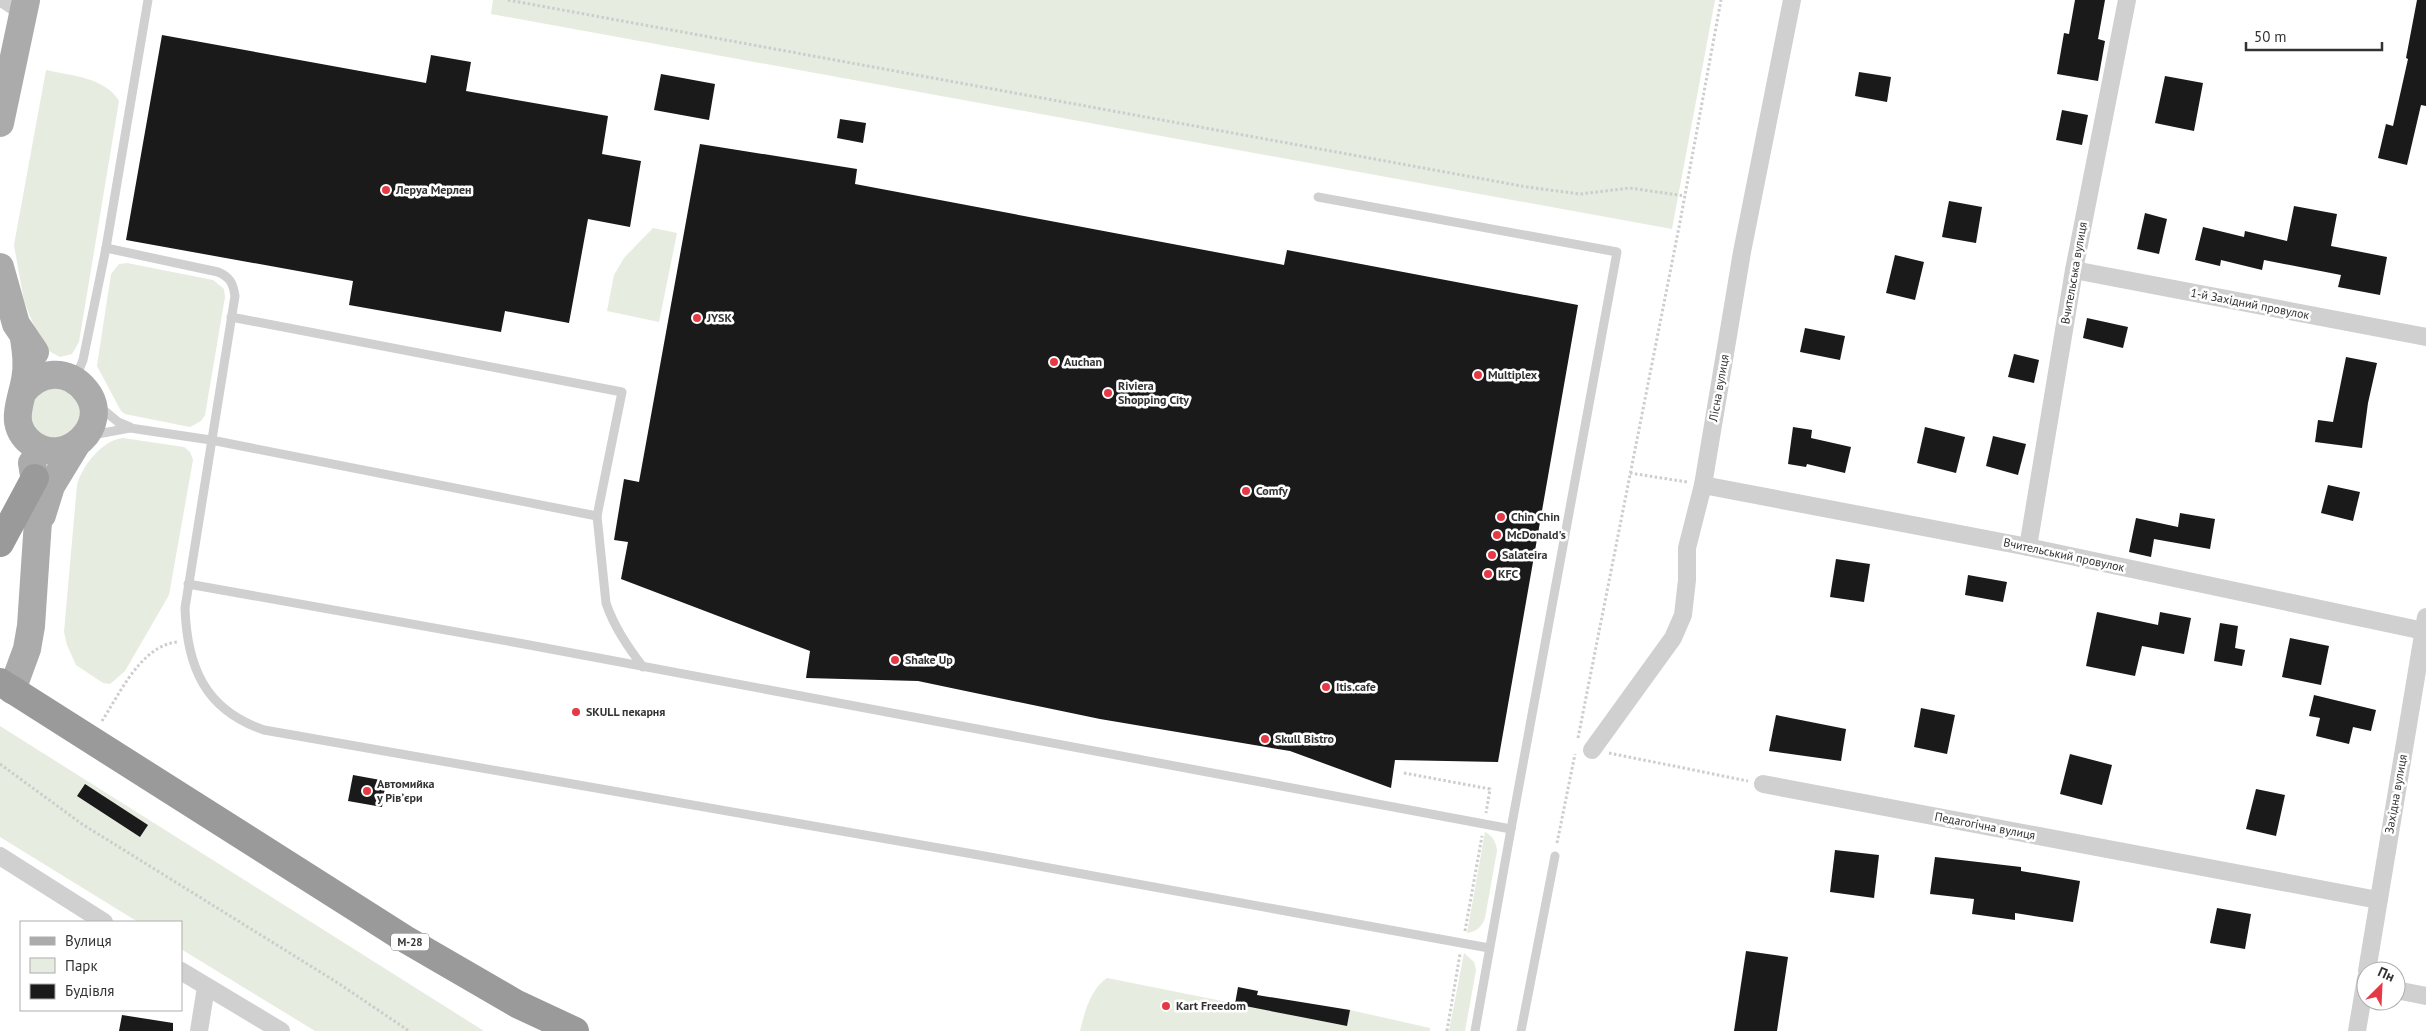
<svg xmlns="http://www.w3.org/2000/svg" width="2426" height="1031" viewBox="0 0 2426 1031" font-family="'PT Sans',sans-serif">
  <rect width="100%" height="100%" fill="#fff"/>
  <!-- green -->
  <g fill="#e6ecdf">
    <path d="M493 0H1715L1672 229 491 14Z"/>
    <path d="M46 70C71 76 105 77 119 101L79 342 72 354 60 357 49 351 36 331 24 301 14 245Z"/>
    <path d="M653 228 677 233 659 322 607 311 614 275 624 258Z"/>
    <path d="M127 263 213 280 224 289 225 297 205 415 201 421 190 427 125 414 121 411 97 366 111 274 119 264Z"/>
    <path d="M43 383 82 393 81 435 41 442 24 406Z"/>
    <path d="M123 438 184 447 190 452 193 460 169 595 125 671 110 684 103 683 76 665 67 645 64 632 77 485C82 466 102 440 123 438Z"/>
    <path d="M0 726 484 1031H315L181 949V922H138L0 837Z"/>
    <path d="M1485 832C1493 836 1496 842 1497 851L1485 918C1481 928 1477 931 1467 933Z"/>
    <path d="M1464 953 1474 962 1476 970 1465 1031H1449Z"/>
    <path d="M1107 978 1347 1026 1350 1010 1430 1028V1031H1080C1085 1011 1090 990 1107 978Z"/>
  </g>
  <!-- building -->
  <g fill="#1a1a1a">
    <path d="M2075 0H2105L2098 39 2105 41 2098 81 2057 74 2064 33 2069 34Z"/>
    <path d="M2417 0H2426V106L2421 105 2407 165 2378 158 2386 124 2393 126 2408 59 2406 58Z"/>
    <path d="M162 35 426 83 431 55 471 62 466 91 608 116 602 154 641 161 630 227 588 219 569 323 505 311 501 332 349 305 353 281 126 240Z"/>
    <path d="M1859 72 1891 77 1887 102 1855 96Z"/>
    <path d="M661 74 715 84 709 120 654 110Z"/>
    <path d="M2165 76 2203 83 2194 131 2155 123Z"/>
    <path d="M2062 110 2088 115 2082 145 2056 140Z"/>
    <path d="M840 119 866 123 863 143 837 138Z"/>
    <path d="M700 144 857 169 855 184 1284 265 1287 250 1578 305 1498 762 1395 760 1391 788 1290 751 1100 719 918 681 806 678 810 651 621 579 628 542 614 540 624 479 639 482Z"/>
    <path d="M1949 201 1982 207 1976 243 1942 237Z"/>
    <path d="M2294 206 2337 214 2331 246 2387 257 2380 295 2338 287 2341 275 2264 260 2262 270 2221 260 2220 266 2195 260 2203 227 2244 237 2245 231 2287 241Z"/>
    <path d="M2145 213 2167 219 2159 254 2137 249Z"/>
    <path d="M1895 255 1924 262 1915 300 1886 293Z"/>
    <path d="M2087 318 2128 327 2123 348 2083 338Z"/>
    <path d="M1805 328 1845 336 1840 360 1800 352Z"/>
    <path d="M2014 354 2039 360 2034 383 2008 377Z"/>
    <path d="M2346 357 2377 363 2368 403 2362 448 2315 442 2318 420 2333 422Z"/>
    <path d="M1793 427 1812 430 1811 438 1851 447 1845 473 1807 464 1806 467 1788 464Z"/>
    <path d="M1925 427 1965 437 1956 473 1917 463Z"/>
    <path d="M1993 436 2026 444 2018 475 1986 466Z"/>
    <path d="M2328 485 2360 492 2353 521 2321 513Z"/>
    <path d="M2180 513 2215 519 2210 549 2154 539 2151 557 2129 552 2136 518 2178 527Z"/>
    <path d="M1836 559 1870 564 1864 602 1830 597Z"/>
    <path d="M1968 575 2007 582 2003 602 1965 595Z"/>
    <path d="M2097 612 2158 625 2160 612 2191 618 2184 654 2142 646 2135 676 2086 666Z"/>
    <path d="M2220 623 2238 626 2235 648 2245 650 2242 666 2214 661Z"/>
    <path d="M2290 638 2329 646 2321 685 2282 677Z"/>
    <path d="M2314 695 2376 710 2371 731 2353 727 2349 744 2316 736 2320 718 2309 716Z"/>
    <path d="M1921 708 1955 715 1947 754 1914 747Z"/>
    <path d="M1776 715 1846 729 1841 761 1769 751Z"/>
    <path d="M2070 754 2112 765 2102 805 2060 794Z"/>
    <path d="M353 775 386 781 382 807 348 801Z"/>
    <path d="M85 784 148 825 140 837 77 796Z"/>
    <path d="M2256 789 2285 795 2276 836 2246 829Z"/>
    <path d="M1835 850 1879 855 1874 898 1830 892Z"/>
    <path d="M1935 857 2021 867V871L2080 881 2073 922 2015 913V920L1972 914 1974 899 1930 894Z"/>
    <path d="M2217 908 2251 914 2245 949 2210 943Z"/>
    <path d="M1746 951 1788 957 1777 1031H1734Z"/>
    <path d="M1238 987 1258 991 1257 995 1350 1010 1347 1026 1235 1004Z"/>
    <path d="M122 1015 173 1023V1031H119Z"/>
  </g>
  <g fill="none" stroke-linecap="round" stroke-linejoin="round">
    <!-- path -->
    <g stroke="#cdcdcd" stroke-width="3" stroke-dasharray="2.5 2.5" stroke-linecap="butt">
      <path d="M508 0 1527 187 1580 194 1630 188 1685 196"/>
      <path d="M1630 473 1687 482"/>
      <path d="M102 721C120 693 141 646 177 642"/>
      <path d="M1578 738 1680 222 1721 0"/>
      <path d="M1609 753 1748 781"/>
      <path d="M0 764 82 824 338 983 409 1031"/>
      <path d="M1404 773 1490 789 1486 813"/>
      <path d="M1557 843 1575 754"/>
      <path d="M1465 931 1482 836"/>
      <path d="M1447 1031 1460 954"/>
    </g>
    <!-- lane -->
    <g stroke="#d0d0d0" stroke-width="9">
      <path d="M1318 197 1617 252 1511 829"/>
      <path d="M106 248 218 272C230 277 233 283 235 296L185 608C187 667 205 710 264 730L973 854 1489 948"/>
      <path d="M231 317 622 392 597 516 606 603C614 627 628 647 643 667"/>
      <path d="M76 377 83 360 106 248 148 0"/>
      <path d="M100 407 118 422 130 427"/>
      <path d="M92 435 130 428 211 440 597 516"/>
      <path d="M188 584 524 644 1511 829 1475 1031"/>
      <path d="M1521 1031 1555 856"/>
    </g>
    <!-- street -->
    <g stroke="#d0d0d0" stroke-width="18">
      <path d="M5 0 23 12"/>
      <path d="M2074 270 2426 337"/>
      <path d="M1703 485 2028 547 2424 631"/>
      <path d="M2028 547 2074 270 2127 0"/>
      <path d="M1592 750 1673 638 1683 615 1687 580V548L1703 485 1742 252 1792 0"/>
      <path d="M1763 784 2378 900"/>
      <path d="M0 856 104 922"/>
      <path d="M181 971 281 1031"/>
      <path d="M2367 971 2426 617"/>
      <path d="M2396 990 2426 996"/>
      <path d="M199 1031 206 987"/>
      <path d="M2357 1031 2366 978"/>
    </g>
    <!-- primary -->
    <g stroke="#ababab" stroke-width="28">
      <path d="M0 123 26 0"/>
      <path d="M0 267 16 324 35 352"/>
      <path d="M22 393C38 371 68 367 86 391 113 425 64 470 31 443 8 424 21 403 25 380 28 366 26 352 24 338"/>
      <path d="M42 515 51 486 76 445"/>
      <path d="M12 690 27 649 31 626 39 506 32 463"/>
    </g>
    <!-- highway -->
    <g stroke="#9a9a9a" stroke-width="28">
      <path d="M0 543 35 478"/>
      <path d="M0 682 405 939 517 1004 575 1031"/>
    </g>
  </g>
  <!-- markers -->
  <g fill="#e63946" stroke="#fff" stroke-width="2">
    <circle cx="386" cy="190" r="5"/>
    <circle cx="697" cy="318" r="5"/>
    <circle cx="1054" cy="362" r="5"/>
    <circle cx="1478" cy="375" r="5"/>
    <circle cx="1108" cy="393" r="5"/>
    <circle cx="1246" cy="491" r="5"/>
    <circle cx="1501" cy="517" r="5"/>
    <circle cx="1497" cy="535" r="5"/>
    <circle cx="1492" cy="555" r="5"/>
    <circle cx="1488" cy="574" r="5"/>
    <circle cx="895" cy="660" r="5"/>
    <circle cx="1326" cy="687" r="5"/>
    <circle cx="576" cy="712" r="5"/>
    <circle cx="1265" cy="739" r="5"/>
    <circle cx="367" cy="791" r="5"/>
    <circle cx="1166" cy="1006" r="5"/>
  </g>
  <g text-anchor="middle" stroke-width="5" stroke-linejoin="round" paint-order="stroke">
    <!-- shield labels -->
    <rect fill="#fff" stroke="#707070" stroke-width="1" x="391" y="933.5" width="38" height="17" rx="4"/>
    <g font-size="11" font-weight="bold" fill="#333">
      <text x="410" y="946">М-28</text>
    </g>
    <!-- poi labels -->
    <g font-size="12" font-weight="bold" fill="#333" stroke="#fff" text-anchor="start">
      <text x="396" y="194">Леруа Мерлен</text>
      <text x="707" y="322">JYSK</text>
      <text x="1064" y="366">Auchan</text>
      <text x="1488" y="379">Multiplex</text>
      <text x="1118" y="390">Riviera<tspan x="1118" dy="14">Shopping City</tspan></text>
      <text x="1256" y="495">Comfy</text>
      <text x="1511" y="521">Chin Chin</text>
      <text x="1507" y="539">McDonald's</text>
      <text x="1502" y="559">Salateira</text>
      <text x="1498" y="578">KFC</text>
      <text x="905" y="664">Shake Up</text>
      <text x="1336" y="691">Itis.cafe</text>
      <text x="586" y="716">SKULL пекарня</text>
      <text x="1275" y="743">Skull Bistro</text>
      <text x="377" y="788">Автомийка<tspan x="377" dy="14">у Рівʼєри</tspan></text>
      <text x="1176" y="1010">Kart Freedom</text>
    </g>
    <!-- street labels -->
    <g font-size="12" fill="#333" stroke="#fff">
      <text transform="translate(2074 273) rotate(-80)" y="4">Вчительська вулиця</text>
      <text transform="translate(2250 304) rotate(11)" y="4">1-й Західний провулок</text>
      <text transform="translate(1719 388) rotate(-80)" y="4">Лісна вулиця</text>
      <text transform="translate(2064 555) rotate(12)" y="4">Вчительський провулок</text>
      <text transform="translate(2396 794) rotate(-80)" y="4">Західна вулиця</text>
      <text transform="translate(1985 826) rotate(11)" y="4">Педагогічна вулиця</text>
    </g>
  </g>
  <!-- legend -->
  <rect x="20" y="921" width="162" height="90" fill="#ffffff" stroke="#adadad"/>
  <rect x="30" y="937" width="25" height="8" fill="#ababab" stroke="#adadad"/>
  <text x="65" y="946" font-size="15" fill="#333333">Вулиця</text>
  <rect x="30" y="958" width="25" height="15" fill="#e6ecdf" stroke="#adadad"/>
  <text x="65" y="971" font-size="15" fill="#333333">Парк</text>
  <rect x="30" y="984" width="25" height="15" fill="#1a1a1a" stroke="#adadad"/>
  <text x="65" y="996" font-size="15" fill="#333333">Будівля</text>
  <!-- north arrow -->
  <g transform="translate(2381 986) rotate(24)"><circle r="24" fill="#ffffff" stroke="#adadad"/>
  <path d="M0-4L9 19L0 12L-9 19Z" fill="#e63946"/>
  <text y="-8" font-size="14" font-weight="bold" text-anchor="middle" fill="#333333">Пн</text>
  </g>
  <!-- scale -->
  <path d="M2246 42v8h136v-8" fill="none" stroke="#333333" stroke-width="2.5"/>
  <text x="2254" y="42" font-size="15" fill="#333333" stroke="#ffffff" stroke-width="4" paint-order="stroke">50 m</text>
</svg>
